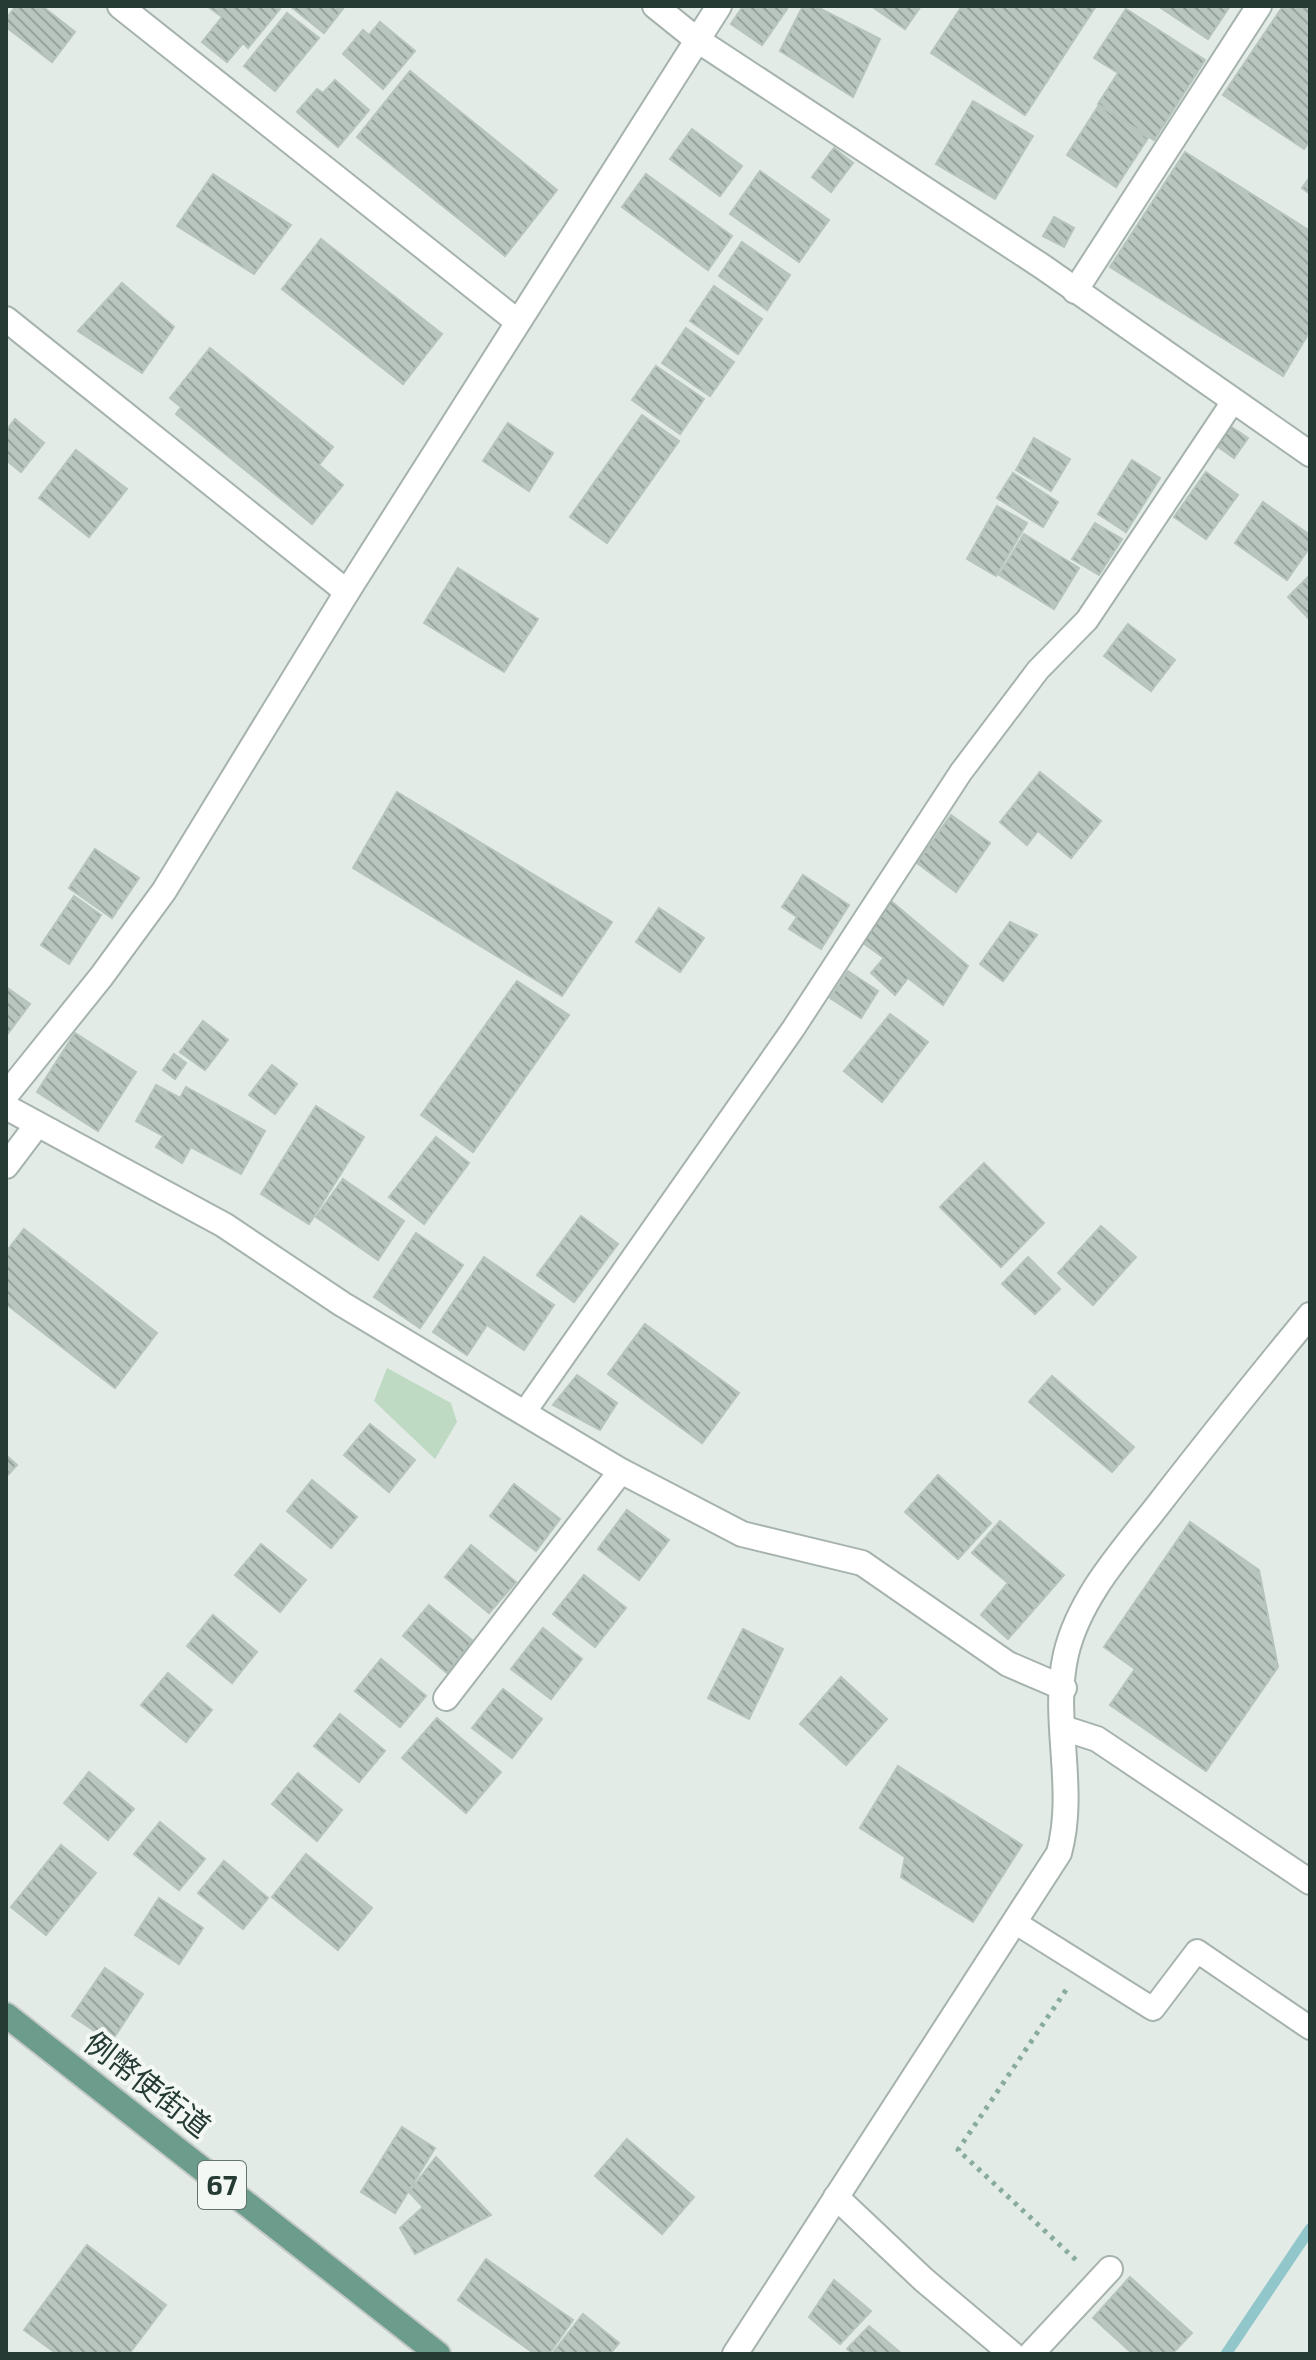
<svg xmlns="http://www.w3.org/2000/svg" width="1316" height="2360" viewBox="0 0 1316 2360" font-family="'Exo 2','Noto Sans JP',sans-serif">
  <defs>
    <pattern id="building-back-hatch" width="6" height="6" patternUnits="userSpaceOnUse" patternTransform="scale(2)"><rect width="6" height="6" fill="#b9c6bf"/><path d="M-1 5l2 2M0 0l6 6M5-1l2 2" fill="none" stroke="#96a29c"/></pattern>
  </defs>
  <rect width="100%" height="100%" fill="#e3ebe7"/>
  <!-- park -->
  <path fill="#bedac3" d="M387 1368 451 1403 457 1422 435 1459 374 1401Z"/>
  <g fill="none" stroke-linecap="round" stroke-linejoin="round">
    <!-- stream -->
    <path stroke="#91c7cb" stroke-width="11" d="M1226 2354 1310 2229"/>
  </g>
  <!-- building -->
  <g fill="url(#building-back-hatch)" stroke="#b6c4bd" stroke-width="2">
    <path d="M16 6H42L75 32 52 62 6 27V19Z"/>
    <path d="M207 6H276L280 9 248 48 243 43 227 62 202 42 222 17Z"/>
    <path d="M290 6H345L324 33Z"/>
    <path d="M743 6H782L787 9 762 45 731 24Z"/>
    <path d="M803 6H815L880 39 853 97 780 51Z"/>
    <path d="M871 6H921L905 29Z"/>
    <path d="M962 6H1096L1025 115 931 53Z"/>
    <path d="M1158 6H1230L1208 39Z"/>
    <path d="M1283 6H1310V141L1304 149 1223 95Z"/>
    <path d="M1126 9 1205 60 1154 140 1098 104 1118 73 1094 58Z"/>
    <path d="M287 13 319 38 275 91 244 66Z"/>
    <path d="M380 22 415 51 383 89 343 54 363 30 369 35Z"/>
    <path d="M410 71 557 190 505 256 357 137Z"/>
    <path d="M335 80 369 110 338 147 297 112 317 89 323 93Z"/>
    <path d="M973 101 1033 136 995 199 936 164Z"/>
    <path d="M1099 105 1148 138 1116 187 1067 155Z"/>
    <path d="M692 129 742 166 720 196 670 159Z"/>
    <path d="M834 148 853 163 831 192 812 177Z"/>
    <path d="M1185 152 1310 231V331L1283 376 1110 267Z"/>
    <path d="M760 171 829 220 799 262 730 214Z"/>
    <path d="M213 174 291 225 254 274 177 226Z"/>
    <path d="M646 174 732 236 708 270 622 207Z"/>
    <path d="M1310 177V194L1302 188Z"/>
    <path d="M1054 217 1074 228 1064 247 1043 236Z"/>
    <path d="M321 239 442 334 403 384 282 289Z"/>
    <path d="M742 242 790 275 767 310 719 276Z"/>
    <path d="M122 283 174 327 142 373 78 331Z"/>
    <path d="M714 286 762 319 738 354 690 321Z"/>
    <path d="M686 328 734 362 710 396 662 363Z"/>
    <path d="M210 348 333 447 319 465 343 485 312 524 176 414 181 407 170 398Z"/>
    <path d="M656 366 704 399 680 434 632 400Z"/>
    <path d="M642 415 679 441 607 543 570 517Z"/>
    <path d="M15 419 44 443 21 472 6 460V431Z"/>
    <path d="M508 423 553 453 529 491 483 461Z"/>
    <path d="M1230 426 1248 438 1234 458 1217 446Z"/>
    <path d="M1034 438 1070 459 1051 491 1016 470Z"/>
    <path d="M76 450 127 489 89 537 39 498Z"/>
    <path d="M1132 460 1160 478 1126 532 1098 514Z"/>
    <path d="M1206 472 1238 495 1206 539 1174 517Z"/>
    <path d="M1013 473 1058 502 1043 527 997 498Z"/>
    <path d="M1263 502 1310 535V547L1287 580 1235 543Z"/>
    <path d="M997 506 1027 523 996 576 967 559Z"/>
    <path d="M1095 523 1122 539 1099 575 1072 559Z"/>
    <path d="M1024 534 1079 568 1054 609 999 575Z"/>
    <path d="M458 568 538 619 504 672 424 623Z"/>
    <path d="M1310 575V620L1288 597Z"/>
    <path d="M1128 624 1175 660 1151 691 1104 656Z"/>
    <path d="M1040 772 1101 821 1071 858 1038 831 1027 845 1000 822Z"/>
    <path d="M397 792 612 922 562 996 353 868Z"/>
    <path d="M951 815 990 843 956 892 917 863Z"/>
    <path d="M95 849 139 878 112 918 69 888Z"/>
    <path d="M803 875 849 905 821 949 789 929 797 917 782 907Z"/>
    <path d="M74 896 101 915 69 964 41 945Z"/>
    <path d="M891 901 968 966 943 1005 908 978 895 995 871 973 884 958 863 943Z"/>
    <path d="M659 908 704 938 680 972 636 942Z"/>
    <path d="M1010 922 1037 935 1003 981 980 964Z"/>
    <path d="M848 971 878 991 861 1018 830 998Z"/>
    <path d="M517 981 569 1015 473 1152 421 1115Z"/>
    <path d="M6 987 30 1004 6 1036Z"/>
    <path d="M890 1014 928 1042 882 1102 844 1071Z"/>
    <path d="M203 1021 228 1040 205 1070 180 1052Z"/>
    <path d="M75 1033 136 1072 98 1131 37 1092Z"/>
    <path d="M174 1054 186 1063 175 1079 163 1070Z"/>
    <path d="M272 1065 297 1084 275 1114 249 1095Z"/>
    <path d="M156 1085 180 1098 186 1087 265 1131 241 1174 191 1147 182 1163 156 1147 163 1136 136 1121Z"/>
    <path d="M316 1106 364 1137 309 1224 261 1194Z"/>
    <path d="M436 1137 469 1163 424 1224 389 1197Z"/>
    <path d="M984 1163 1044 1223 1001 1267 940 1207Z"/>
    <path d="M343 1179 404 1221 378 1260 316 1217Z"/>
    <path d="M581 1216 618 1244 574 1302 537 1275Z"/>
    <path d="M1101 1226 1136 1257 1093 1305 1058 1273Z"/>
    <path d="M24 1229 157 1333 115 1388 6 1304V1252Z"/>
    <path d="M416 1233 463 1265 420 1328 374 1297Z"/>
    <path d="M484 1257 554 1305 524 1350 487 1325 467 1355 433 1332Z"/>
    <path d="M1028 1257 1060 1289 1035 1314 1002 1284Z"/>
    <path d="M645 1324 739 1393 702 1443 608 1374Z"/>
    <path d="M577 1375 617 1403 600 1430 553 1405Z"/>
    <path d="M1052 1376 1134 1447 1112 1472 1029 1402Z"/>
    <path d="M370 1424 415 1460 389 1492 344 1455Z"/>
    <path d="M6 1455 17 1465 6 1477Z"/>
    <path d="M938 1475 991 1523 958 1559 905 1512Z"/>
    <path d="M312 1480 357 1517 331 1548 287 1511Z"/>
    <path d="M514 1484 560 1519 536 1551 490 1516Z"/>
    <path d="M627 1510 669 1540 639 1580 598 1549Z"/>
    <path d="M1000 1521 1064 1575 1008 1639 981 1615 1008 1583 972 1553Z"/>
    <path d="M1190 1522 1259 1570 1278 1667 1206 1771 1110 1705 1135 1669 1104 1647Z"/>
    <path d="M261 1544 306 1580 280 1612 235 1575Z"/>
    <path d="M471 1545 516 1582 489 1613 445 1577Z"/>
    <path d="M584 1575 626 1608 595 1647 553 1614Z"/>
    <path d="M429 1605 473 1641 447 1673 403 1636Z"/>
    <path d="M213 1615 257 1652 232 1683 187 1646Z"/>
    <path d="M543 1628 582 1659 551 1699 511 1669Z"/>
    <path d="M743 1629 783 1649 749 1719 708 1698Z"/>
    <path d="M381 1659 426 1696 400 1727 355 1691Z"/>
    <path d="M168 1673 212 1710 186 1742 141 1705Z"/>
    <path d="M841 1677 887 1719 846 1765 800 1724Z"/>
    <path d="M503 1689 542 1719 512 1758 472 1728Z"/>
    <path d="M340 1714 385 1751 359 1782 314 1746Z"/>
    <path d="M437 1718 501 1772 466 1813 402 1758Z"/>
    <path d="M898 1766 1022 1845 973 1922 901 1877 905 1857 860 1828Z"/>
    <path d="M89 1772 134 1809 108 1840 64 1803Z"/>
    <path d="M298 1773 342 1810 317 1841 272 1804Z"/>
    <path d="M160 1822 205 1859 179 1890 134 1854Z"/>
    <path d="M61 1845 96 1873 46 1935 11 1907Z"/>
    <path d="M306 1854 372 1908 338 1950 272 1897Z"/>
    <path d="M224 1861 268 1898 243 1929 198 1893Z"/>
    <path d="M159 1898 203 1928 179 1964 135 1935Z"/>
    <path d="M105 1968 143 1994 111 2042 72 2016Z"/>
    <path d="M402 2127 435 2148 395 2213 361 2192Z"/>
    <path d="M627 2139 694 2197 662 2234 595 2176Z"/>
    <path d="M436 2157 491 2215 415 2254 400 2228 423 2207 409 2192Z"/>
    <path d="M87 2245 166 2305 129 2354H57L24 2330Z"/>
    <path d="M486 2259 573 2320 549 2354H535L458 2300Z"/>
    <path d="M1130 2277 1192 2333 1172 2354H1133L1093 2318Z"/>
    <path d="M834 2280 871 2311 840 2344 809 2317Z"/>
    <path d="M583 2314 619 2343 610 2354H552Z"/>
    <path d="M869 2326 902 2354H853L847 2349Z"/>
  </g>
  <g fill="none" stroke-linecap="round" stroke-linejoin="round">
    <defs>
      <g id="service">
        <path d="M524 1413 793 1029 961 772 1038 670 1087 620 1232 403"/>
        <path d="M1016 1923 1153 2009 1197 1951 1310 2028"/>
      </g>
      <g id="minor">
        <path d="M120 6 518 322"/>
        <path d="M696 39 1043 267 1310 454"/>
        <path d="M1075 291 1259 6"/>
        <path d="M6 319 347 592"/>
        <path d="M6 1107 224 1225 342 1304 621 1471 742 1534 862 1563 1008 1664 1064 1688"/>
        <path d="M6 1166 37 1125"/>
        <path d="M446 1698 621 1471"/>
        <path d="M1063 1728 1097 1739 1310 1882"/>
        <path d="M836 2197 924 2280 1012 2354"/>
        <path d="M1031 2354 1110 2269"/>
      </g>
      <g id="tertiary">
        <path d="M655 6 696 39"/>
        <path d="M6 1095 101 977 164 891 347 592 719 6"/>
        <path d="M735 2354 1059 1853C1077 1788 1051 1719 1066 1654 1080 1595 1126 1547 1162 1500 1210 1438 1260 1376 1310 1315"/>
      </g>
      <path id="primary" d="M6 2015 438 2354"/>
    </defs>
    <!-- service casing -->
    <use href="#service" stroke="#a6b3ad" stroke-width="26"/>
    <!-- minor casing -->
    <use href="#minor" stroke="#a6b3ad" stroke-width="28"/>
    <!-- tertiary casing -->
    <use href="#tertiary" stroke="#a6b3ad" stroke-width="28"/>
    <!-- primary casing -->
    <use href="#primary" stroke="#c2c8c6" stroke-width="28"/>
    <!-- path -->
    <path stroke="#87ac9c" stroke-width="5" stroke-dasharray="4 6" stroke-linecap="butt" d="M1066 1990 958 2150 1076 2260"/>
    <!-- service -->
    <use href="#service" stroke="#fff" stroke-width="22"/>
    <!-- minor -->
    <use href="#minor" stroke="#fff" stroke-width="24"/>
    <!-- tertiary -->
    <use href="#tertiary" stroke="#fff" stroke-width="24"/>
    <!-- primary -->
    <use href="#primary" stroke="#6c9c8b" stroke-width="24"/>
  </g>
  <g text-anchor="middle" stroke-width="8" stroke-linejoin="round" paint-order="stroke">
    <!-- shield labels -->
    <rect fill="#f3f8f5" stroke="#63746d" stroke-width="2" x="198" y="2161" width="48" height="48" rx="6"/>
    <g font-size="28" font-weight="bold" fill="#253b33">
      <text x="222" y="2195">67</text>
    </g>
    <!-- street labels -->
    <g font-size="30" fill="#253b33" stroke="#f3f8f5">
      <text transform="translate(147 2085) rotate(38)" y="10">例幣使街道</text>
    </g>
  </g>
  <!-- border -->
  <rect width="1316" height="2360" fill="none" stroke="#253b33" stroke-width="16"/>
</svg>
